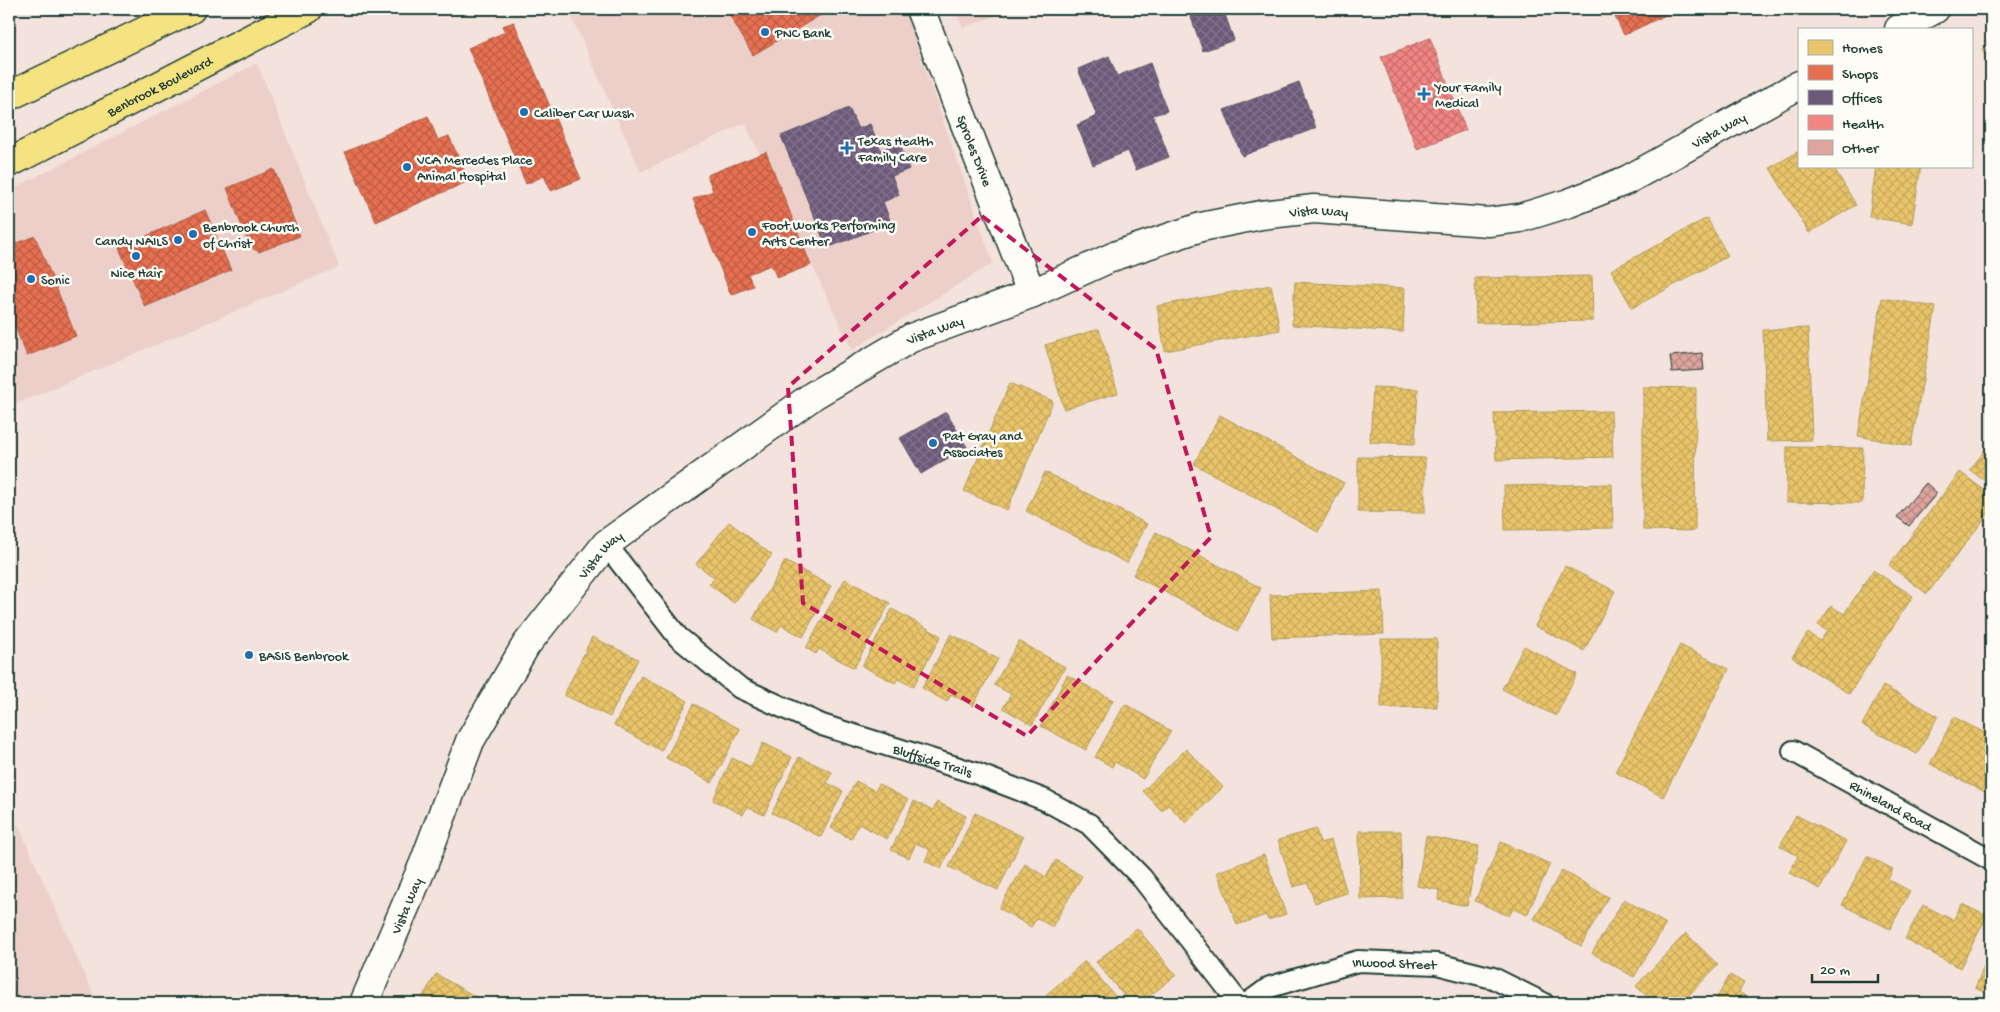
<svg xmlns="http://www.w3.org/2000/svg" width="2000" height="1012" viewBox="0 0 2000 1012" font-family="'Gochi Hand',sans-serif">
  <defs>
    <pattern id="homes-cross-hatch" width="8" height="8" patternUnits="userSpaceOnUse" patternTransform="scale(1.25)"><rect width="8" height="8" fill="#e9c46a"/><path d="M0 0l8 8M0 8l8-8" fill="none" stroke="#c7a95c"/></pattern>
    <pattern id="shops-cross-hatch" width="8" height="8" patternUnits="userSpaceOnUse" patternTransform="scale(1.25)"><rect width="8" height="8" fill="#e76f51"/><path d="M0 0l8 8M0 8l8-8" fill="none" stroke="#bb5c44"/></pattern>
    <pattern id="offices-cross-hatch" width="8" height="8" patternUnits="userSpaceOnUse" patternTransform="scale(1.25)"><rect width="8" height="8" fill="#6d597a"/><path d="M0 0l8 8M0 8l8-8" fill="none" stroke="#81748c"/></pattern>
    <pattern id="health-cross-hatch" width="8" height="8" patternUnits="userSpaceOnUse" patternTransform="scale(1.25)"><rect width="8" height="8" fill="#f28482"/><path d="M0 0l8 8M0 8l8-8" fill="none" stroke="#c36d6b"/></pattern>
    <pattern id="building-cross-hatch" width="8" height="8" patternUnits="userSpaceOnUse" patternTransform="scale(1.25)"><rect width="8" height="8" fill="#dea49e"/><path d="M0 0l8 8M0 8l8-8" fill="none" stroke="#b38782"/></pattern>
  </defs>
  <rect width="100%" height="100%" fill="#f4e2dc"/>
  <filter id="ink" filterUnits="userSpaceOnUse"><feTurbulence type="fractalNoise" baseFrequency=".02" numOctaves="2"/><feDisplacementMap in="SourceGraphic" scale="10" xChannelSelector="R" yChannelSelector="G"/><feConvolveMatrix kernelMatrix="1 2 1 2 8 2 1 2 1" color-interpolation-filters="sRGB"/></filter>
  <g filter="url(#ink)">
    <!-- built -->
    <g fill="#edcfc9">
      <path d="M568 9H904L993 263 852 350 745 123 641 172Z"/>
      <path d="M954 9H1013L963 28Z"/>
      <path d="M257 63 339 267 9 407V191Z"/>
      <path d="M9 804 97 1003H9Z"/>
    </g>
    <!-- homes -->
    <g fill="url(#homes-cross-hatch)" stroke="#ac9c5a">
      <path d="M1991 44V67L1982 49Z"/>
      <path d="M1799 151V166H1833L1856 205 1809 233 1770 168Z"/>
      <path d="M1876 166H1921L1912 224 1869 217Z"/>
      <path d="M1707 218 1728 256 1632 308 1611 270Z"/>
      <path d="M1592 276 1593 321 1476 323 1475 278Z"/>
      <path d="M1295 282 1405 288 1403 332 1292 325Z"/>
      <path d="M1271 285 1280 330 1165 351 1157 306Z"/>
      <path d="M1882 298 1936 307 1911 446 1858 436Z"/>
      <path d="M1808 328 1812 440 1767 441 1763 330Z"/>
      <path d="M1099 329 1118 393 1064 409 1045 345Z"/>
      <path d="M1010 383 1053 401 1007 510 964 491Z"/>
      <path d="M1373 387 1418 389 1415 444 1370 442Z"/>
      <path d="M1643 387 1696 388 1695 531 1643 530Z"/>
      <path d="M1611 411 1613 457 1496 460 1494 413Z"/>
      <path d="M1220 415 1344 483 1318 532 1194 464Z"/>
      <path d="M1991 442V486L1970 470Z"/>
      <path d="M1787 447 1863 448 1862 503 1786 502Z"/>
      <path d="M1358 457 1425 458V513L1358 512Z"/>
      <path d="M1045 472 1147 524 1127 563 1026 511Z"/>
      <path d="M1960 472 1991 495V510L1927 594 1889 565Z"/>
      <path d="M1612 484 1613 528 1505 530 1504 486Z"/>
      <path d="M729 522 772 555 734 603 709 584 715 578 696 564Z"/>
      <path d="M1156 532 1261 588 1238 631 1133 575Z"/>
      <path d="M785 561 831 586 803 637 781 625 777 632 753 619Z"/>
      <path d="M1565 566 1615 591 1584 651 1535 626Z"/>
      <path d="M1873 570 1913 596 1849 694 1792 657 1808 633 1820 641 1827 631 1818 625 1831 606 1844 614Z"/>
      <path d="M845 579 890 603 854 668 819 649 816 654 806 648Z"/>
      <path d="M1382 591 1384 634 1272 638 1270 595Z"/>
      <path d="M892 609 941 636 913 687 898 679 895 683 862 666Z"/>
      <path d="M951 634 998 659 973 706 951 694 947 702 922 688Z"/>
      <path d="M592 637 638 659 610 717 564 695Z"/>
      <path d="M1381 639H1437V707L1381 708Z"/>
      <path d="M1019 641 1065 667 1032 725 1003 708 1011 694 994 685Z"/>
      <path d="M1680 645 1729 669 1663 797 1615 772Z"/>
      <path d="M1524 646 1577 674 1556 716 1502 689Z"/>
      <path d="M1067 675 1113 700 1086 750 1041 726Z"/>
      <path d="M641 676 688 701 661 751 614 725Z"/>
      <path d="M1883 686 1938 716 1917 754 1862 725Z"/>
      <path d="M694 704 740 729 712 783 666 758Z"/>
      <path d="M1125 704 1171 731 1143 779 1115 762 1112 767 1095 757Z"/>
      <path d="M1954 717 1991 736V781L1985 792 1930 764Z"/>
      <path d="M763 743 792 757 764 815 747 807 743 815 713 800 732 758 751 767Z"/>
      <path d="M1186 749 1223 787 1186 823 1168 805 1162 811 1143 791Z"/>
      <path d="M799 757 832 772 827 783 843 791 821 837 772 813Z"/>
      <path d="M856 781 875 791 879 784 908 800 887 839 859 824 851 839 831 828Z"/>
      <path d="M914 801 933 810 937 802 966 816 941 869 925 861 930 850 916 843 909 858 891 850Z"/>
      <path d="M975 813 1023 837 998 890 949 867Z"/>
      <path d="M1796 815 1846 841 1820 889 1789 873 1798 856 1780 846Z"/>
      <path d="M1316 829 1320 843 1331 840 1347 893 1315 903 1308 883 1293 887 1278 840Z"/>
      <path d="M1359 831H1401L1402 898 1360 899Z"/>
      <path d="M1426 836 1479 846 1467 906 1438 900 1439 890 1417 886Z"/>
      <path d="M1501 842 1550 864 1527 915 1513 909 1509 916 1475 901Z"/>
      <path d="M1264 855 1286 914 1268 920 1266 915 1237 925 1217 872Z"/>
      <path d="M1867 856 1893 869 1888 879 1910 891 1890 929 1842 905Z"/>
      <path d="M1056 860 1082 876 1052 927 1037 918 1031 927 999 908 1025 864 1046 877Z"/>
      <path d="M1562 870 1608 897 1581 946 1534 919Z"/>
      <path d="M1624 899 1666 924 1634 977 1592 953Z"/>
      <path d="M1962 904 1987 916 1960 968 1905 939 1923 905 1953 920Z"/>
      <path d="M1137 928 1176 975 1141 1003H1130L1096 962Z"/>
      <path d="M1686 933 1718 965 1685 999 1689 1003H1654L1636 986Z"/>
      <path d="M1991 949V995L1975 988Z"/>
      <path d="M1085 961 1121 1003H1054L1046 995Z"/>
      <path d="M436 974 483 1001 481 1003H419Z"/>
      <path d="M1730 975 1744 983 1739 992 1757 1003H1714Z"/>
      <path d="M1401 999V1003H1346V1001Z"/>
    </g>
    <!-- shops -->
    <g fill="url(#shops-cross-hatch)" stroke="#ab6048">
      <path d="M726 9H831L753 55Z"/>
      <path d="M1611 9H1678L1624 35Z"/>
      <path d="M514 22 581 179 551 191 544 176 526 184 468 48 505 32 502 26Z"/>
      <path d="M428 116 438 140 449 136 469 181 376 222 345 152Z"/>
      <path d="M766 152 811 265 777 278 771 265 748 274 753 286 731 295 693 199 713 191 707 175Z"/>
      <path d="M274 169 300 236 259 252 250 247 227 188Z"/>
      <path d="M205 210 231 270 145 307 119 248Z"/>
      <path d="M35 236 76 336 27 356 9 312V246Z"/>
    </g>
    <!-- offices -->
    <g fill="url(#offices-cross-hatch)" stroke="#565165">
      <path d="M1188 9H1223L1234 40 1203 51Z"/>
      <path d="M1109 56 1117 76 1150 63 1167 111 1153 115 1169 157 1136 170 1128 151 1093 165 1077 125 1097 116 1078 69Z"/>
      <path d="M1299 82 1316 128 1242 156 1224 110Z"/>
      <path d="M849 108 858 129 870 124 881 150 899 142 909 169 892 176 899 195 883 202 891 223 827 248 781 136Z"/>
      <path d="M946 412 967 447 921 474 900 438Z"/>
    </g>
    <!-- health -->
    <path fill="url(#health-cross-hatch)" stroke="#b36f6b" d="M1430 38 1466 130 1417 149 1381 57Z"/>
    <!-- building -->
    <g fill="url(#building-cross-hatch)" stroke="#1f3d34">
      <path d="M1702 353 1704 370 1672 372 1670 356Z"/>
      <path d="M1926 483 1937 493 1909 526 1897 517Z"/>
    </g>
    <g fill="none" stroke-linecap="round" stroke-linejoin="round">
      <defs>
        <g id="street">
          <path id="s1" d="M606 544 678 637 740 688 822 725 975 773 1045 800 1089 824 1142 878 1239 1003"/>
          <path id="s2" d="M1793 751 1991 860"/>
          <path id="s3" d="M1248 1003 1270 987 1358 961 1437 964 1493 978 1543 1003"/>
        </g>
        <g id="secondary">
          <path id="s4" d="M920 9 1027 282 1033 293"/>
          <path d="M1899 29 1935 9"/>
          <path id="s5" d="M364 1003 424 863 470 741 526 645 606 544 814 395 911 338 1033 293 1117 255 1201 227 1261 215 1314 209 1488 222 1520 218 1569 203 1627 180 1799 85"/>
        </g>
        <g id="highway">
          <path d="M9 96 191 9"/>
          <path id="s6" d="M9 163 308 9"/>
        </g>
      </defs>
      <!-- street casing -->
      <use href="#street" stroke="#1f3d34" stroke-width="24"/>
      <!-- secondary casing -->
      <use href="#secondary" stroke="#1f3d34" stroke-width="31"/>
      <!-- highway casing -->
      <use href="#highway" stroke="#1f3d34" stroke-width="31"/>
      <!-- street -->
      <use href="#street" stroke="#fdfcf7" stroke-width="20"/>
      <!-- secondary -->
      <use href="#secondary" stroke="#fdfcf7" stroke-width="28"/>
      <!-- highway -->
      <use href="#highway" stroke="#f5e382" stroke-width="28"/>
    </g>
  </g>
  <!-- marked area -->
  <path fill="none" stroke="#c2185b" stroke-width="4" stroke-dasharray="10 6" stroke-linejoin="round" d="M982 216 1156 349 1211 537 1027 736 803 603 788 387Z"/>
  <!-- markers -->
  <g fill="#1f6fb2" stroke="#fdfcf7" stroke-width="2">
    <circle cx="765" cy="32" r="5"/>
    <path d="M1421.5 86.5h5v5h5v5h-5v5h-5v-5h-5v-5h5z"/>
    <circle cx="524" cy="112" r="5"/>
    <path d="M844.5 140.5h5v5h5v5h-5v5h-5v-5h-5v-5h5z"/>
    <circle cx="407" cy="167" r="5"/>
    <circle cx="752" cy="232" r="5"/>
    <circle cx="193" cy="234" r="5"/>
    <circle cx="178" cy="240" r="5"/>
    <circle cx="136" cy="256" r="5"/>
    <circle cx="31" cy="279" r="5"/>
    <circle cx="933" cy="443" r="5"/>
    <circle cx="249" cy="655" r="5"/>
  </g>
  <g text-anchor="middle" stroke-width="5" stroke-linejoin="round" paint-order="stroke">
    <!-- poi labels -->
    <g font-size="14" fill="#1f3d34" stroke="#fdfcf7" text-anchor="start">
      <text x="775" y="37">PNC Bank</text>
      <text x="1435" y="91">Your Family<tspan x="1435" dy="16">Medical</tspan></text>
      <text x="534" y="117">Caliber Car Wash</text>
      <text x="858" y="145">Texas Health<tspan x="858" dy="16">Family Care</tspan></text>
      <text x="417" y="164">VCA Mercedes Place<tspan x="417" dy="16">Animal Hospital</tspan></text>
      <text x="762" y="229">Foot Works Performing<tspan x="762" dy="16">Arts Center</tspan></text>
      <text x="203" y="231">Benbrook Church<tspan x="203" dy="16">of Christ</tspan></text>
      <text x="168" y="245" text-anchor="end">Candy NAILS</text>
      <text x="136" y="277" text-anchor="middle">Nice Hair</text>
      <text x="41" y="284">Sonic</text>
      <text x="943" y="440">Pat Gray and<tspan x="943" dy="16">Associates</tspan></text>
      <text x="259" y="660">BASIS Benbrook</text>
    </g>
    <!-- street labels -->
    <g font-size="14" fill="#1f3d34" stroke="#fdfcf7">
      <text dy="5" stroke="none"><textPath href="#s6" startOffset="169">Benbrook Boulevard</textPath></text>
      <text dy="5" stroke="none"><textPath href="#s5" startOffset="1741">Vista Way</textPath></text>
      <text dy="5" stroke="none"><textPath href="#s4" startOffset="152">Sproles Drive</textPath></text>
      <text dy="5" stroke="none"><textPath href="#s5" startOffset="1321">Vista Way</textPath></text>
      <text dy="5" stroke="none"><textPath href="#s5" startOffset="916">Vista Way</textPath></text>
      <text dy="5" stroke="none"><textPath href="#s5" startOffset="511">Vista Way</textPath></text>
      <text dy="5" stroke="none"><textPath href="#s1" startOffset="404">Bluffside Trails</textPath></text>
      <text dy="5" stroke="none"><textPath href="#s2" startOffset="112">Rhineland Road</textPath></text>
      <text dy="5" stroke="none"><textPath href="#s5" startOffset="106">Vista Way</textPath></text>
      <text dy="5" stroke="none"><textPath href="#s3" startOffset="155">Inwood Street</textPath></text>
    </g>
  </g>
  <!-- margin -->
  <rect width="2000" height="1012" fill="none" stroke="#fdfcf7" stroke-width="30"/>
  <rect x="15" y="15" width="1970" height="982" fill="none" stroke="#1f3d34" stroke-width="2" filter="url(#ink)"/>
  <!-- legend -->
  <rect x="1798" y="28" width="175" height="140" fill="#fdfcf7" stroke="#a4b0a9"/>
  <rect x="1808" y="40" width="25" height="15" fill="#e9c46a" stroke="#a4b0a9"/>
  <text x="1842" y="52" font-size="15" fill="#1f3d34">Homes</text>
  <rect x="1808" y="65" width="25" height="15" fill="#e76f51" stroke="#a4b0a9"/>
  <text x="1842" y="78" font-size="15" fill="#1f3d34">Shops</text>
  <rect x="1808" y="90" width="25" height="15" fill="#6d597a" stroke="#a4b0a9"/>
  <text x="1842" y="102" font-size="15" fill="#1f3d34">Offices</text>
  <rect x="1808" y="115" width="25" height="15" fill="#f28482" stroke="#a4b0a9"/>
  <text x="1842" y="128" font-size="15" fill="#1f3d34">Health</text>
  <rect x="1808" y="140" width="25" height="15" fill="#dea49e" stroke="#a4b0a9"/>
  <text x="1842" y="152" font-size="15" fill="#1f3d34">Other</text>
  <!-- scale -->
  <path d="M1812 974v8h66v-8" fill="none" stroke="#1f3d34" stroke-width="2.5"/>
  <text x="1820" y="974" font-size="15" fill="#1f3d34" stroke="#fdfcf7" stroke-width="4" paint-order="stroke">20 m</text>
</svg>
